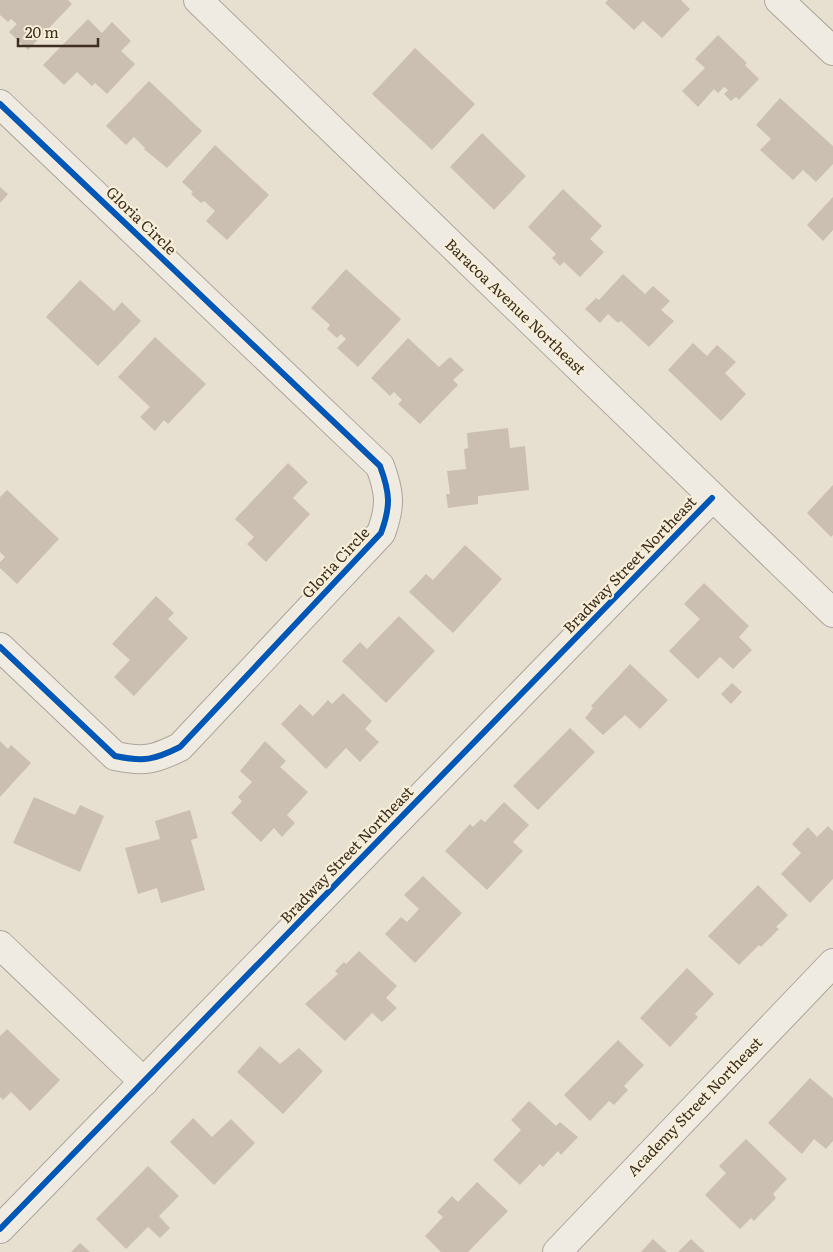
<svg xmlns="http://www.w3.org/2000/svg" width="833" height="1252" viewBox="0 0 833 1252" font-family="Literata,serif">
  <rect width="100%" height="100%" fill="#e7e0d1"/>
  <!-- building -->
  <g fill="#cbbfb2">
    <path d="M0 0H68L72 4 28 50 9 32 17 24 11 19 8 22 0 15Z"/>
    <path d="M608 0H681L690 9 662 38 643 21 634 30 605 3Z"/>
    <path d="M88 19 102 33 112 22 131 41 121 51 135 64 107 94 95 83 92 86 77 72 64 85 43 65Z"/>
    <path d="M718 35 747 63 745 65 759 79 739 100 736 97 731 101 724 94 728 90 724 87 718 93 714 89 698 107 682 91 705 68 695 59Z"/>
    <path d="M415 48 475 104 432 150 372 94Z"/>
    <path d="M149 81 202 131 167 168 144 149 145 148 134 137 126 145 106 126Z"/>
    <path d="M780 98 833 146V164L816 182 803 170 793 180 760 150 771 139 756 125Z"/>
    <path d="M482 133 526 176 494 210 450 167Z"/>
    <path d="M215 145 269 195 227 240 206 221 215 211 204 201 201 203 191 194 193 192 182 182Z"/>
    <path d="M0 187 8 194 0 203Z"/>
    <path d="M563 189 602 226 590 239 604 252 580 277 564 262 560 266 552 258 556 254 528 227Z"/>
    <path d="M833 197V230L823 241 807 225Z"/>
    <path d="M346 269 401 319 358 367 337 348 346 339 341 334 337 338 327 329 330 325 311 308Z"/>
    <path d="M623 274 645 294 653 286 670 301 661 310 674 321 649 347 621 321 618 323 608 314 600 323 585 309 596 298 599 300Z"/>
    <path d="M80 280 114 311 122 302 141 321 98 366 46 317Z"/>
    <path d="M155 337 206 384 168 424 164 420 155 431 140 417 150 407 118 377Z"/>
    <path d="M408 338 439 367 450 357 464 370 453 380 458 385 420 424 398 404 402 400 394 392 390 396 371 378Z"/>
    <path d="M693 343 707 356 717 345 736 362 725 373 746 394 721 421 668 370Z"/>
    <path d="M508 428 510 448 525 446 529 490 478 496V504L448 508 446 494H450L447 471 466 469 464 449 468 448 467 433Z"/>
    <path d="M288 463 308 482 293 498 310 514 266 562 247 544 254 537 235 519Z"/>
    <path d="M833 485V535L831 537 807 513Z"/>
    <path d="M7 490 59 539 17 584 0 568V562L5 557 0 552V497Z"/>
    <path d="M465 545 502 579 453 633 409 592 426 574 433 580Z"/>
    <path d="M704 583 749 626 739 637 752 650 733 669 720 657 698 679 669 651 700 619 684 604Z"/>
    <path d="M156 596 174 613 168 619 188 638 134 696 114 677 130 660 112 644Z"/>
    <path d="M399 616 435 651 386 703 342 661 360 642 367 649Z"/>
    <path d="M630 664 668 700 640 729 625 715 603 735 585 718 593 708 591 706Z"/>
    <path d="M732 683 742 692 731 704 721 694Z"/>
    <path d="M343 693 372 721 365 729 379 742 360 762 346 748 326 769 281 724 300 704 313 716 328 700 332 704Z"/>
    <path d="M570 728 595 752 538 810 513 786Z"/>
    <path d="M0 741 8 749 11 745 31 763 0 797Z"/>
    <path d="M265 741 286 761 280 767 308 792 287 815 295 823 282 837 274 828 261 842 231 813 242 801 238 797 252 782 240 771Z"/>
    <path d="M34 797 75 815 80 805 104 816 80 872 13 843Z"/>
    <path d="M504 802 529 825 513 842 523 851 487 890 445 851 470 824 473 827 481 819 485 822Z"/>
    <path d="M190 810 198 838 191 840 205 890 161 903 157 888 138 894 125 848 160 839 155 821Z"/>
    <path d="M828 826 833 831V879L810 903 781 874 801 853 792 844 808 827 817 837Z"/>
    <path d="M423 876 462 913 415 963 385 934 401 917 407 922 419 909 404 895Z"/>
    <path d="M758 885 788 915 776 927 779 929 761 947 759 945 739 965 708 936Z"/>
    <path d="M359 951 397 986 386 998 397 1008 382 1022 372 1013 345 1041 305 1004 338 974 335 971 344 962 346 964Z"/>
    <path d="M687 968 714 994 695 1014 698 1017 670 1047 640 1018Z"/>
    <path d="M7 1029 60 1080 30 1111 11 1092 3 1100 0 1097V1036Z"/>
    <path d="M618 1040 644 1065 624 1086 628 1090 614 1105 609 1101 590 1121 564 1095Z"/>
    <path d="M260 1046 280 1064 299 1048 323 1071 283 1114 237 1072Z"/>
    <path d="M810 1078 833 1098V1141L826 1149 814 1139 802 1154 768 1123Z"/>
    <path d="M529 1101 556 1126 560 1122 578 1137 561 1155 558 1151 543 1167 540 1164 520 1185 493 1160 521 1130 511 1120Z"/>
    <path d="M193 1118 212 1137 231 1119 255 1143 214 1185 170 1142Z"/>
    <path d="M746 1139 787 1179 773 1194 776 1198 754 1221 751 1218 740 1229 705 1195 726 1173 719 1166Z"/>
    <path d="M148 1166 179 1196 159 1216 170 1228 160 1238 148 1227 126 1249 96 1219Z"/>
    <path d="M477 1182 508 1211 468 1252H441L425 1236 443 1217 437 1212 452 1196 458 1202Z"/>
    <path d="M653 1239 667 1252H641Z"/>
    <path d="M691 1239 705 1252H678Z"/>
    <path d="M80 1243 90 1252H71Z"/>
  </g>
  <g fill="none" stroke-linecap="round" stroke-linejoin="round">
    <defs>
      <g id="minor">
        <path d="M198 0 833 613"/>
        <path d="M779 0 833 51"/>
        <path d="M0 104 380 466C390 493 391 506 381 533L180 747C154 760 144 762 115 756L0 647"/>
        <path d="M0 945 144 1082"/>
        <path d="M0 1229 712 498"/>
        <path d="M557 1252 833 963"/>
      </g>
    </defs>
    <!-- minor casing -->
    <use href="#minor" stroke="#ada599" stroke-width="30"/>
    <!-- minor -->
    <use href="#minor" stroke="#efebe3" stroke-width="28"/>
    <defs>
      <g id="cycleway">
        <path d="M0 104 380 466C390 493 391 506 381 533L180 747C154 760 144 762 115 756L0 647"/>
        <path d="M0 1229 712 498"/>
      </g>
    </defs>
    <!-- cycleway casing -->
    <use href="#cycleway" stroke="#f7eed8" stroke-width="9"/>
    <!-- cycleway -->
    <use href="#cycleway" stroke="#0057b8" stroke-width="6"/>
  </g>
  <g text-anchor="middle" stroke-width="4.5" stroke-linejoin="round" paint-order="stroke">
    <!-- street labels -->
    <g font-size="15" fill="#3d2e20" stroke="#f7eed8">
      <text transform="translate(141 221) rotate(44)" y="5">Gloria Circle</text>
      <text transform="translate(515 307) rotate(44)" y="5">Baracoa Avenue Northeast</text>
      <text transform="translate(336 563) rotate(-47)" y="5">Gloria Circle</text>
      <text transform="translate(630 565) rotate(-46)" y="5">Bradway Street Northeast</text>
      <text transform="translate(347 855) rotate(-46)" y="5">Bradway Street Northeast</text>
      <text transform="translate(695 1107) rotate(-46)" y="5">Academy Street Northeast</text>
    </g>
  </g>
  <!-- scale -->
  <path d="M18 38v8h80v-8" fill="none" stroke="#3d2e20" stroke-width="2.5"/>
  <text x="25" y="38" font-size="15" fill="#3d2e20" stroke="#f7eed8" stroke-width="4" paint-order="stroke">20 m</text>
</svg>
